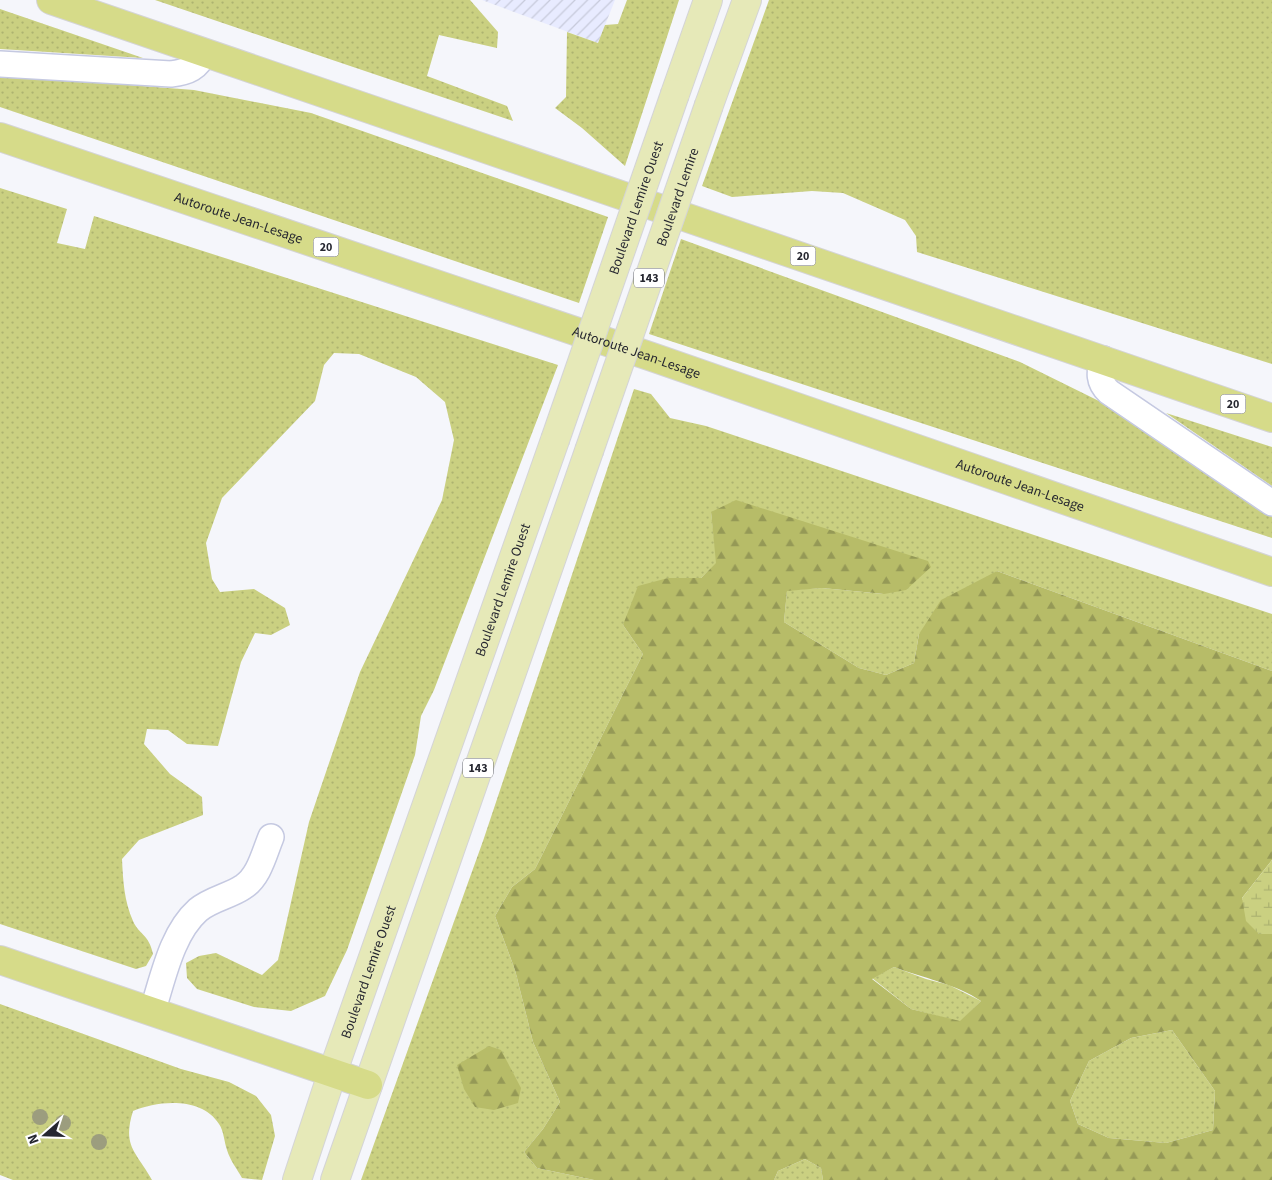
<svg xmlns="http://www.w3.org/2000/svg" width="1272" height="1180" viewBox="0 0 1272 1180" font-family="'Source Sans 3',sans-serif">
  <defs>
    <pattern id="industrial-furrows" width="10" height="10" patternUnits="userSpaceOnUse" patternTransform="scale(1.25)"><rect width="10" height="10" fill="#e8ebff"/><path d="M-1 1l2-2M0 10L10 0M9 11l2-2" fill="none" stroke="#c7cadb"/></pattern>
    <pattern id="grass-dots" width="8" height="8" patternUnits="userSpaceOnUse" patternTransform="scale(1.25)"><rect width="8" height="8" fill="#cad081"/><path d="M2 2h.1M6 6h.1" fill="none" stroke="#adb370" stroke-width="1.8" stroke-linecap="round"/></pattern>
    <pattern id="forest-firs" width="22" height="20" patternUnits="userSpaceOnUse" patternTransform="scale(1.25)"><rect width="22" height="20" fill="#b7bc68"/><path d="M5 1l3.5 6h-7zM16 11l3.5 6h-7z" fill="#959956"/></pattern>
    <pattern id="wetland-marsh" width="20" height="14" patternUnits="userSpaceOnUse" patternTransform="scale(1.25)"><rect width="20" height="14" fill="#cad081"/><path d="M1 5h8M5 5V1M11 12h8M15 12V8" fill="none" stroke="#adb370"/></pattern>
  </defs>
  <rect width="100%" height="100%" fill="#f5f6fb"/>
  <!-- industrial -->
  <path fill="url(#industrial-furrows)" d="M482 0H615L598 43Z"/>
  <!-- grass -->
  <g fill="url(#grass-dots)">
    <path d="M155 0H470L498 32 497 48 439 35 427 76 507 106 513 121Z"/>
    <path d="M627 0H679L625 166 582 128 555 108 566 97 567 32 598 43 605 25 618 24Z"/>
    <path d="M769 0H1272V364L917 252 916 236 905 220 843 193 812 191 732 197 702 186Z"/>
    <path d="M0 9 143 58 0 49Z"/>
    <path d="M0 75 194 90 311 113 608 217 579 303 0 107Z"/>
    <path d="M0 188 67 209 57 243 85 249 94 216 558 365 434 690 421 716 415 755 347 950 325 996 291 1011 254 1007 197 989 187 978 186 963 199 956 216 953 262 975 278 960 309 822 327 769 360 672 442 500 454 440 445 402 416 377 359 354 334 353 324 365 315 401 222 498 206 543 212 579 220 592 254 589 285 608 290 625 271 635 255 633 241 662 218 746 187 744 168 730 147 729 144 744 170 774 202 797 203 815 139 840 122 859C123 880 124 901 133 921 139 935 149 934 153 954L146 966 136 969 0 924Z"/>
    <path d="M681 239 1020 362 1101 402 1183 453 1272 517V538L649 334Z"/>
    <path d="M634 389 651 394 670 418 706 426 1272 614V671L997 571 919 634 914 663 886 675 859 668 784 622 787 590 822 588 884 594 711 512 717 563 701 578H668L623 625 643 654 535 869 512 887 495 916 515 970 533 1042 560 1102 543 1129 524 1152 537 1168 594 1180H361L483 841Z"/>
    <path d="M1166 413 1272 447V486Z"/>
    <path d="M894 967 926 979 949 985 981 1001 960 1022 911 1009 872 978Z"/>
    <path d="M0 1004 181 1069 229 1082 256 1096 271 1115 275 1136 262 1180 242 1178C237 1169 230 1160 227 1150 224 1142 224 1131 219 1124 202 1097 159 1100 133 1111 122 1147 136 1151 152 1180H13L0 1175Z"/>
    <path d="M1172 1030 1215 1091 1213 1130 1166 1143 1109 1138 1078 1124 1070 1101 1089 1061 1131 1038Z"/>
    <path d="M805 1159 821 1168 823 1180H774L778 1171Z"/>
  </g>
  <!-- forest -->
  <g fill="url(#forest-firs)" fill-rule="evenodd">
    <path d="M736 500 928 561 931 567 906 590 884 594 822 588 787 591 784 622 859 668 886 675 914 663 919 634 941 600 997 571 1272 671V860L1242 898 1259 934H1272V1180H823L821 1168 805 1159 778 1171 774 1180H594L537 1168 524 1152 543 1129 560 1102 533 1042 515 970 495 916 512 887 535 869 643 654 623 625 638 586 668 578H701L716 563 711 512ZM894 967C923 978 956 984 981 1001L960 1021 911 1009 872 979ZM1172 1030 1215 1091 1213 1130 1166 1143 1109 1138 1078 1124 1070 1101 1089 1061 1131 1038Z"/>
    <path d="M489 1046 501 1050 521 1088 518 1103 494 1110 475 1107 464 1089 457 1065Z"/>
  </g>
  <!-- wetland -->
  <path fill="url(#wetland-marsh)" d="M1272 860V934H1259L1246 921 1242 898Z"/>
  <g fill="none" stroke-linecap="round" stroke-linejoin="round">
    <defs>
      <g id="minor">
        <path d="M0 64 171 74C188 72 198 68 204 52"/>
        <path d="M1103 359C1099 372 1098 382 1109 392L1272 503"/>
        <path d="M152 1012C163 979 171 934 198 910 211 899 230 896 243 887 259 877 264 854 271 837"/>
      </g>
      <g id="major">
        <path d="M675 94 708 0"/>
        <path d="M709 105 747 0"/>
        <path id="s1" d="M297 1180 332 1074 555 440"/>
        <path d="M335 1180 589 451"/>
      </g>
      <g id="highway">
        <path d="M51 0 1272 418"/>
        <path id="s2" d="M0 137 652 357 1272 572"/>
        <path d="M0 960 368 1085"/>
      </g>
    </defs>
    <!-- minor casing -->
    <use href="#minor" stroke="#c5c9e1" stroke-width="28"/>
    <!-- major casing -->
    <use href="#major" stroke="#d4d4d6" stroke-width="30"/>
    <!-- highway casing -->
    <use href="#highway" stroke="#d4d4d6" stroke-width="30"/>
    <!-- minor -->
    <use href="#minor" stroke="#fff" stroke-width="25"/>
    <!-- major -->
    <use href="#major" stroke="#e6e9b8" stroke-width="28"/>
    <!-- highway -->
    <use href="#highway" stroke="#d6db89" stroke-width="28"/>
    <defs>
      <g id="major-bridge">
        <path id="s3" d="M555 440 675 94"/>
        <path id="s4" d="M589 451 709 105"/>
      </g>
    </defs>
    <!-- major-bridge casing -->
    <use href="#major-bridge" stroke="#d4d4d6" stroke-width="30" stroke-linecap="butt"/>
    <!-- major-bridge -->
    <use href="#major-bridge" stroke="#e6e9b8" stroke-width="28"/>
  </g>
  <!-- trees -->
  <g fill="#9c9d7e">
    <circle cx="40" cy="1117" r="8"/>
    <circle cx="63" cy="1123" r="8"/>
    <circle cx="99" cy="1142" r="8"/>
  </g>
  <g text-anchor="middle" stroke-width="5" stroke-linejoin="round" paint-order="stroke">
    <!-- shield labels -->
    <g fill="#fff" stroke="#67686e" stroke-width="1">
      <rect x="313.5" y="237.5" width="25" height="19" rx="4"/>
      <rect x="790.5" y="246.5" width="25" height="19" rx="4"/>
      <rect x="634" y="268.5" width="30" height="19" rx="4"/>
      <rect x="1220.5" y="394.5" width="25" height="19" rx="4"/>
      <rect x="463" y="758.5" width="30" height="19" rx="4"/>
    </g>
    <g font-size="12" font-weight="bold" fill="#262730">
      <text x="326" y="251">20</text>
      <text x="803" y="260">20</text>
      <text x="649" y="282">143</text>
      <text x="1233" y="408">20</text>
      <text x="478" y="772">143</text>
    </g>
    <!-- street labels -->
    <g font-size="14" fill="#262730" stroke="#fff">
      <text dy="5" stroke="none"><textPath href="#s4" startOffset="269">Boulevard Lemire</textPath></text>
      <text dy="5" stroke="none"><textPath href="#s3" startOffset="246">Boulevard Lemire Ouest</textPath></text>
      <text dy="5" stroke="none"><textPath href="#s2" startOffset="252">Autoroute Jean-Lesage</textPath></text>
      <text dy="5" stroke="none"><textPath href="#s2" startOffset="672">Autoroute Jean-Lesage</textPath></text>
      <text dy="5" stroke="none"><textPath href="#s2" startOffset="1078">Autoroute Jean-Lesage</textPath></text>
      <text dy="5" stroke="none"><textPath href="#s1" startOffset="625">Boulevard Lemire Ouest</textPath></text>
      <text dy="5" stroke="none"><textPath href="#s1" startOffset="220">Boulevard Lemire Ouest</textPath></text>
    </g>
  </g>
  <!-- north arrow -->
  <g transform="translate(45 1135) rotate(250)" stroke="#ffffff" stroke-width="4" paint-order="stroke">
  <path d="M0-4L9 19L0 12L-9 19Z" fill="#262730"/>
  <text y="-8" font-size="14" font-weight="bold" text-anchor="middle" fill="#262730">N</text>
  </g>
</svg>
